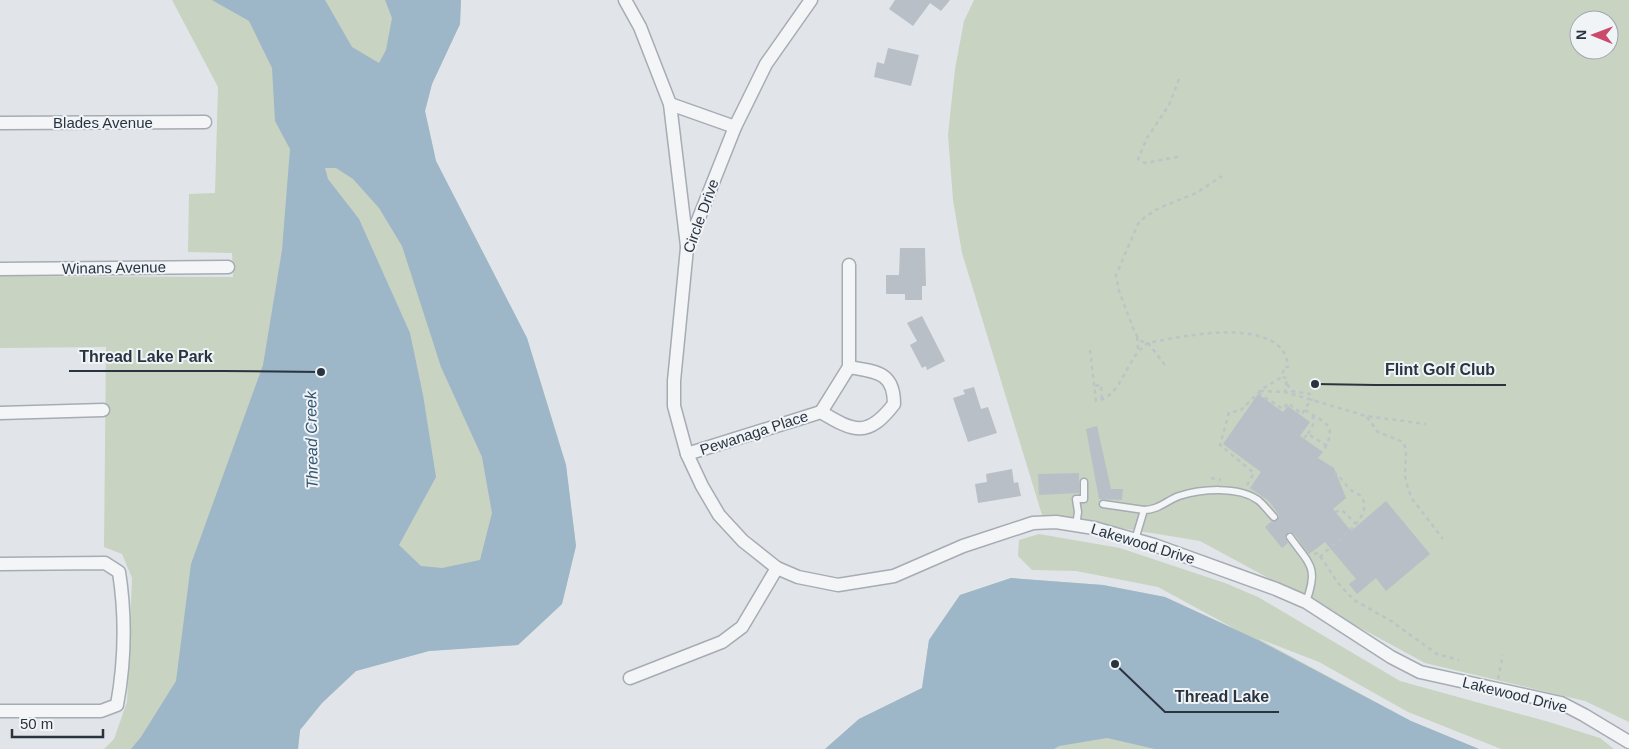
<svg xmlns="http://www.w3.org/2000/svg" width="1629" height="749" viewBox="0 0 1629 749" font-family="Arial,sans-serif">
  <rect width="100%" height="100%" fill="#e1e5e9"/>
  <!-- green -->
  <g fill="#c8d3c2" fill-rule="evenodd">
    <path d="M172 0H461L460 24 432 84 425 111 436 161 527 338 566 465 576 546 562 604 518 645 429 651 356 671 322 703 300 730 298 749H104L114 739 127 702 132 578 122 554 104 547 106 347 0 348V276L233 277 232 253 188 252 189 194 215 193 218 87Z"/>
    <path d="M974 0H1629V722L1585 701 1425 663 1200 541 1042 515 962 253 953 200 948 135 955 69 964 21ZM1579 20H1609V50H1579Z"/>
    <path d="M1039 534 1120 548 1225 583 1258 597 1400 681 1549 722 1600 738 1614 749H1501L1408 712 1319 662 1257 638 1411 721 1479 749H825L859 719 922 688 929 640 960 595 1011 578 1103 585 1165 597 1237 630 1158 587 1076 571 1032 570 1018 556 1019 540Z"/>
  </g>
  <!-- water -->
  <g fill="#9db6c8" fill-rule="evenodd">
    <path d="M212 0H325L352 47 379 63 386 50 392 18 385 0H461L460 24 432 84 425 111 436 161 527 338 566 465 576 546 562 604 518 645 429 651 356 671 322 703 300 730 298 749H131L141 737 176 681 191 564 263 365 282 250 290 149 275 121 272 68 249 21ZM325 168H336L353 179 379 208 402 246 441 367 482 457 492 513 480 560 442 568 421 566 399 545 436 477 423 395 410 333 359 219 328 179Z"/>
    <path d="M1011 578 1103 585 1165 597 1258 640 1411 721 1479 749H1155L1107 738 1059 746 1054 749H825L859 719 922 688 929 640 960 595Z"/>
  </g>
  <!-- building -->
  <g fill="#b8bfc6">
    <path d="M895 0H950L941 11 930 3 913 26 889 9Z"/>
    <path d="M888 48 919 55 911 86 874 77 877 62 884 64Z"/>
    <path d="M900 248H925L926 286H922V300H905V294H886V275H899Z"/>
    <path d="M922 316 945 361 927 370 926 366 922 368 910 345 917 341 907 323Z"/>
    <path d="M974 387 981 409 988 407 997 433 968 442 953 398 965 394 963 390Z"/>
    <path d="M1258 394 1283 412 1288 406 1310 422 1300 436 1323 452 1318 458 1334 468 1346 498 1333 509 1351 531 1386 501 1430 554 1386 591 1376 578 1357 594 1349 584 1356 579 1325 542 1309 554 1294 534 1289 532 1285 537 1288 543 1282 548 1265 527 1272 521H1277L1279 515 1269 501 1250 488 1261 472 1223 444Z"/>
    <path d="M1097 426 1111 489H1123L1122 500 1099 499 1086 429Z"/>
    <path d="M1012 469 1014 483 1018 482 1021 496 978 503 975 484 987 482 986 474Z"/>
    <path d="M1079 473V493L1039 495 1038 474Z"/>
  </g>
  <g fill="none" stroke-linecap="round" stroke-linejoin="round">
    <defs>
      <g id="service">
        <path d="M1103 504 1144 510"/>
        <path d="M1076 526 1078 512 1076 499H1084V482"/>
        <path d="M1290 537C1310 565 1319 567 1306 602"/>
        <path d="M1135 540 1144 510C1158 510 1166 501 1179 496 1201 489 1238 486 1258 500 1264 505 1269 512 1274 517"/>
      </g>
      <g id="minor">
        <path d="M625 0 640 27 670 104 687 246"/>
        <path d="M811 0 766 64 735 127 687 248 674 381V406L687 454 702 486 719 515 743 541 777 568 798 577 838 585 894 576 963 546 1033 523 1056 522 1094 528 1154 545 1276 589 1306 602 1391 657 1420 672 1561 703 1584 715 1629 742"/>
        <path d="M670 104 735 127"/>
        <path d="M0 123 205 122"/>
        <path d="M0 269 228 267"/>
        <path d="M821 412 849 367V265"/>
        <path d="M0 413 103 410"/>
        <path d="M687 454 821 412C854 432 868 438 894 404 894 372 877 372 849 367"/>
        <path d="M0 564 105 563 119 572C126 617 125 661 117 705L101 711H0"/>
        <path d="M630 678 722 642 742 627 777 568"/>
      </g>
    </defs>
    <!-- service casing -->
    <use href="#service" stroke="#a6acb3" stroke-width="9"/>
    <!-- minor casing -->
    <use href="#minor" stroke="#a6acb3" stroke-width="15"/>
    <!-- path -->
    <g stroke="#bfc3c7" stroke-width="2.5" stroke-dasharray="4 4" stroke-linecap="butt">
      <path d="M1179 79 1169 105 1147 138 1138 159 1145 163 1182 156"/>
      <path d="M1137 337 1138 349"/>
      <path d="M1090 350 1096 401C1123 397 1126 356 1148 343 1181 336 1285 314 1288 367H1284L1282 377 1287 378 1285 392"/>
      <path d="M1165 365 1148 343 1141 341 1135 333 1119 291 1116 275 1138 224 1145 217 1159 208 1196 193 1222 176"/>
      <path d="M1287 384 1292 391 1310 394 1312 401"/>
      <path d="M1095 386 1101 385 1102 400"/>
      <path d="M1260 391 1285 392 1366 416 1426 424"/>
      <path d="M1258 393 1283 409 1288 403 1302 414 1310 401"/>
      <path d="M1305 410C1325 423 1339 425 1323 451"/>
      <path d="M1367 417 1378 432 1403 442 1406 449 1405 476 1408 489 1413 500 1443 539"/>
      <path d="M1308 434 1313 425V416"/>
      <path d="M1304 438 1308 434 1327 446"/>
      <path d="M1211 478 1221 480"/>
      <path d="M1247 485 1254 473 1220 445 1229 412 1240 411 1262 389 1282 377"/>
      <path d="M1335 512 1342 510 1356 524"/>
      <path d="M1314 554 1318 553 1338 583 1354 600 1391 621 1437 654 1459 660"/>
      <path d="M1320 557C1332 544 1377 516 1361 497 1359 493 1354 493 1351 490 1345 485 1342 478 1335 473"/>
      <path d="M1498 679 1503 655"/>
    </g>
    <!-- service -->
    <use href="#service" stroke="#f3f5f7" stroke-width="6"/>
    <!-- minor -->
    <use href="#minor" stroke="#f3f5f7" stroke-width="12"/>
  </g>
  <g text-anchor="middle" stroke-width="4" stroke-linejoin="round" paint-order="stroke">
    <!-- street labels -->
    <g font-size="15" fill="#2a3440" stroke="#f0f4f7">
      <text x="103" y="128">Blades Avenue</text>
      <text transform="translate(701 216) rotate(-70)" y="5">Circle Drive</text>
      <text transform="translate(114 268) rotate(-1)" y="5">Winans Avenue</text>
      <text transform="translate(754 433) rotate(-18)" y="5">Pewanaga Place</text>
      <text transform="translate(1143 544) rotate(17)" y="5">Lakewood Drive</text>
      <text transform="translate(1515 695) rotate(14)" y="5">Lakewood Drive</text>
    </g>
    <!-- water labels -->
    <g font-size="16" font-style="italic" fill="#355773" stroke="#f0f4f7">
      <text transform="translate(311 440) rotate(-91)" y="6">Thread Creek</text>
    </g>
  </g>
  <!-- callouts -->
  <path fill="none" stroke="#2a3440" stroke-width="2" d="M321 372L222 371H69M1315 384L1375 385H1506M1115 664L1165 712H1279"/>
  <g fill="#2a3440" stroke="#f0f4f7" stroke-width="2">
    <circle cx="321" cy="372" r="5"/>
    <circle cx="1315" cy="384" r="5"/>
    <circle cx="1115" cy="664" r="5"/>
  </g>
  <g font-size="16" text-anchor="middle" font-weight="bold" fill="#2a3440" stroke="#f0f4f7" stroke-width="4" stroke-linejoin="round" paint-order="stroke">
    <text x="146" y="362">Thread Lake Park</text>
    <text x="1440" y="375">Flint Golf Club</text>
    <text x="1222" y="702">Thread Lake</text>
  </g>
  <!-- north arrow -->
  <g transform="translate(1594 35) rotate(271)"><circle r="24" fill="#f0f4f7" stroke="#a1a7ae"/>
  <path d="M0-4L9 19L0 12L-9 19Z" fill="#ca4a6b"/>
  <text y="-8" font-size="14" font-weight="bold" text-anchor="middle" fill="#2a3440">N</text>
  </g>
  <!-- scale -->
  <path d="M12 729v8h91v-8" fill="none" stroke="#2a3440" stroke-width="2.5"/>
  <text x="20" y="729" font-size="15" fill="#2a3440" stroke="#f0f4f7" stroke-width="4" paint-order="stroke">50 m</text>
</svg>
